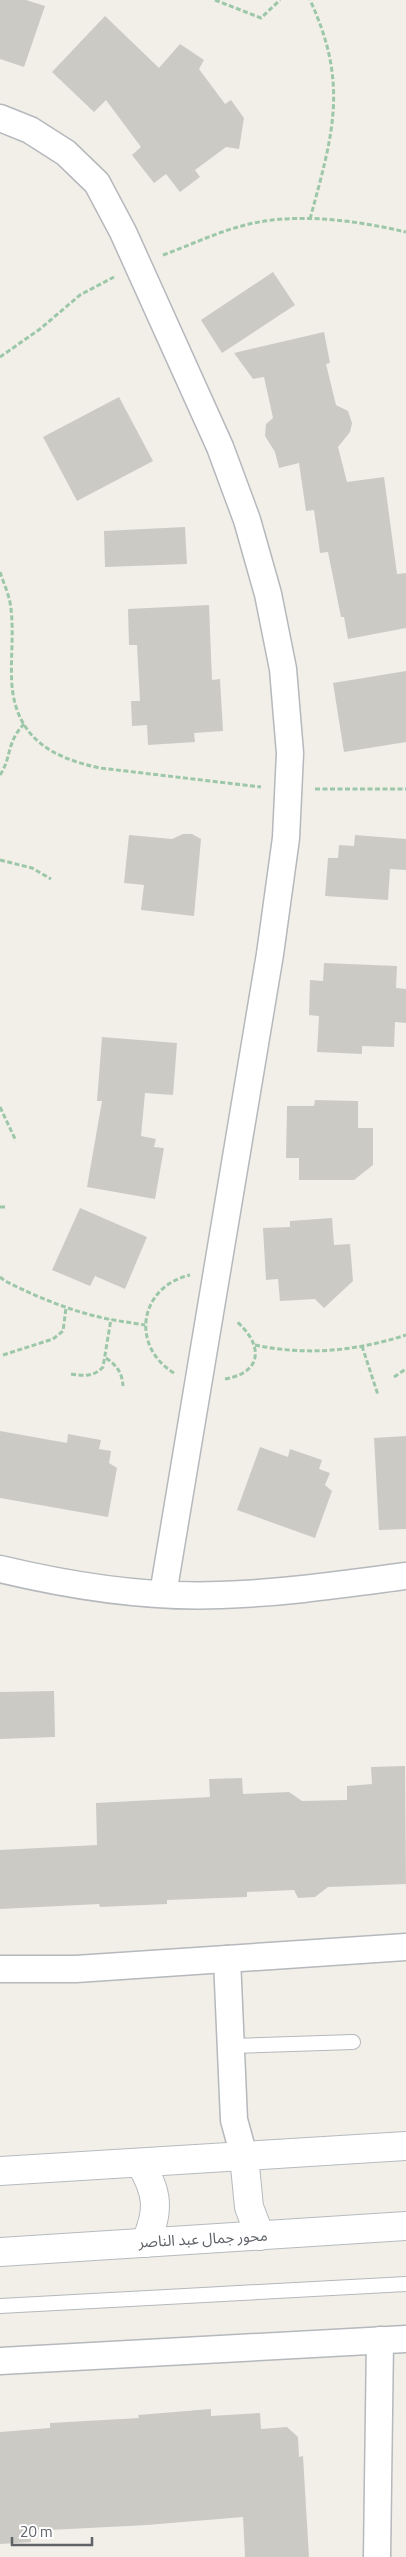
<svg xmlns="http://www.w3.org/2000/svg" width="406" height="2557" viewBox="0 0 406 2557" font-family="'Titillium Web','Noto Sans Arabic',sans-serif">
  <rect width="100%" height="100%" fill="#f1efe8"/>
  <!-- building -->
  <g fill="#cccac5">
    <path d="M0 0H26L45 6 24 67 0 59Z"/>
    <path d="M105 16 159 68 180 44 204 60 199 69 225 104 231 100 244 118 239 149 226 147 195 170 200 177 180 192 166 174 154 183 132 155 141 147 106 100 94 112 52 72Z"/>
    <path d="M273 272 295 305 222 353 201 320Z"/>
    <path d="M324 332 330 363 326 364 336 405 348 411 352 423 350 432 338 447 347 482 384 477 397 574 406 573V628L348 639 344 617H341L328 552 320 553 314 510 306 511 299 463 279 468 275 452 265 436 266 424 273 418 264 377 253 379 234 353Z"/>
    <path d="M119 397 153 461 77 501 43 437Z"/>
    <path d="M185 527 187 564 105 567 104 531Z"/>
    <path d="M209 605 212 680 220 679 223 731 194 733 195 742 148 745 147 725 132 726 131 701H140L137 645H129L128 609Z"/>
    <path d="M406 671V742L344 752 333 683Z"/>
    <path d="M183 834H192L201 839 194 916 141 910 144 885 124 883 129 835 172 839Z"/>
    <path d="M355 835 406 839V870L390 869 388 900 325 896 328 858H338L339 845 354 846Z"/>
    <path d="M324 963 397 966 396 988 406 989V1023L395 1022 394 1047 362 1046V1054L317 1052 319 1016 309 1015 310 980 323 981Z"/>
    <path d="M102 1037 177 1043 173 1095 145 1093 141 1136 156 1139 154 1147 164 1148 155 1199 87 1187 102 1101H97Z"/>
    <path d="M315 1100 358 1101V1128H373V1165L354 1180H299V1158H286L287 1106H314Z"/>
    <path d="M80 1208 147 1237 125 1289 95 1276 90 1286 52 1270Z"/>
    <path d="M332 1218 334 1245 350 1244 353 1281 324 1308 315 1299 280 1301 278 1279 266 1280 263 1228 290 1227V1221Z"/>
    <path d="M0 1431 67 1443 68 1434 101 1440 99 1449 111 1451 109 1463 117 1468 108 1517 0 1498Z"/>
    <path d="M406 1436V1529L379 1530 374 1438Z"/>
    <path d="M260 1447 288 1457 290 1449 322 1460 319 1469 330 1473 325 1485 332 1491 315 1538 237 1510Z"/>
    <path d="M54 1691 55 1737 0 1739V1692Z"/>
    <path d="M405 1766 406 1884 328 1887 315 1897 298 1898 294 1890 247 1892V1897L167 1900V1904L100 1907 99 1904 0 1909V1850L97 1845 96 1803 210 1797 209 1779 242 1778 243 1794 289 1792 302 1801 347 1800V1786L372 1784 371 1767Z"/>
    <path d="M211 2409V2416L260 2413 261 2429 287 2427 298 2437 299 2457 303 2456 309 2557H245L243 2517 147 2525 30 2531 31 2542 0 2544V2432L50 2428V2423L139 2418 138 2415Z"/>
  </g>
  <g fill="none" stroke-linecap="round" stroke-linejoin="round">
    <defs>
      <g id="lane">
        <path d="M232 2046 353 2042"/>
        <path d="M0 2306 406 2284"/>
      </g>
      <g id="street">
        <path d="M0 118 30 130 66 153 97 183 123 232 220 447 247 520 268 594 283 669 290 753 286 838 270 954 163 1594"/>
        <path d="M0 1569C71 1586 148 1598 221 1595 284 1593 345 1584 406 1576"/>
        <path d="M227 1959 234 2120 244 2156"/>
        <path d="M0 1969H76L406 1947"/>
        <path d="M0 2361 406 2339"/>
        <path d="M377 2557 380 2340"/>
      </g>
      <g id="secondary">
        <path d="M244 2156 249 2207 260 2236"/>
        <path d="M140 2163C158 2192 160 2211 145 2243"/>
        <path d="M0 2171 406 2146"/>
        <path d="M0 2252 406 2226"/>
      </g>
    </defs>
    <!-- lane casing -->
    <use href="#lane" stroke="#b5b8bc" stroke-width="16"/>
    <!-- street casing -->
    <use href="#street" stroke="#b5b8bc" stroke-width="29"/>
    <!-- secondary casing -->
    <use href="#secondary" stroke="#b6babf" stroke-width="30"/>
    <!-- path -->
    <g stroke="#9cc7a9" stroke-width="3" stroke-dasharray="5 2.5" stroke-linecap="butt">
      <path d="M215 0 261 18 280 0"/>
      <path d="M310 219C333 134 349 84 310 0"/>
      <path d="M163 255C188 246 213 234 238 227 291 211 354 220 406 232"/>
      <path d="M0 357 40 329 80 295 114 277"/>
      <path d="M0 572C4 584 10 597 11 609 14 635 10 661 12 686 17 739 53 758 100 768L261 787"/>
      <path d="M0 775C12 757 6 743 24 724"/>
      <path d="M315 789H406"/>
      <path d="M0 860 32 868 51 879"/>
      <path d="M0 1107 16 1141"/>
      <path d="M0 1207H5"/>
      <path d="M0 1277 5 1281C33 1295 61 1307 91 1315 109 1320 127 1322 145 1325"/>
      <path d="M255 1345C306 1356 357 1351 406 1335"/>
      <path d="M362 1346 378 1395"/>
      <path d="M3 1355 53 1339 63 1331 66 1308"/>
      <path d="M106 1358C117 1366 122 1372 123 1386"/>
      <path d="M174 1373C130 1346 139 1287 190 1275"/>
      <path d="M71 1374C84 1376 94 1377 103 1367L111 1319"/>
      <path d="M394 1377 406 1369"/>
      <path d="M225 1379C265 1372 262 1343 236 1321"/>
    </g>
    <!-- lane -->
    <use href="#lane" stroke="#fff" stroke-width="14"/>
    <!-- street -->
    <use href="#street" stroke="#fff" stroke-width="26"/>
    <!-- secondary -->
    <use href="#secondary" stroke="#fff" stroke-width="28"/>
  </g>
  <g text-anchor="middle" stroke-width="4" stroke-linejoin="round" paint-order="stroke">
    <!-- street labels -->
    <g font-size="15" fill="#5f6368" stroke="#fff">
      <text transform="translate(203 2239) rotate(-3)" y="5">محور جمال عبد الناصر</text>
    </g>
  </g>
  <!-- scale -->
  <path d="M12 2537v8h80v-8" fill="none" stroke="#5f6368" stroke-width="2.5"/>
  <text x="20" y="2537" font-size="15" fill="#5f6368" stroke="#ffffff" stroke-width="4" paint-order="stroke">20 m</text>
</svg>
